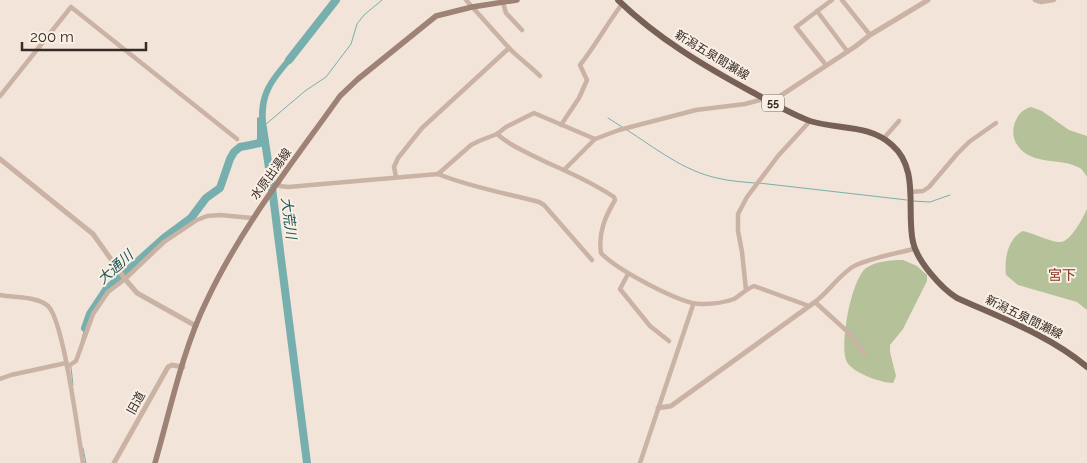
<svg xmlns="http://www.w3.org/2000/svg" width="1087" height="463" viewBox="0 0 1087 463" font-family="Raleway,'Noto Sans JP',sans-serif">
  <rect width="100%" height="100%" fill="#f2e4d8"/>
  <!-- green -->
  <g fill="#b5c198">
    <path d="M1031 107 1042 111 1069 130 1087 136V177C1085 174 1083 170 1080 168 1060 157 1032 166 1018 146 1012 138 1012 128 1016 120 1019 113 1024 109 1031 107Z"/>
    <path d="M1087 209V310L1077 302 1018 285 1006 275C1004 259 1008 238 1023 231 1033 233 1052 243 1061 242 1071 241 1083 218 1087 209Z"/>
    <path d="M903 260 917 266 927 275V281L903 329 890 345V352L896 376 893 383C881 383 850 372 846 360 840 342 851 280 866 268 876 261 891 260 903 260Z"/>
  </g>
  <!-- water -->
  <path fill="#77afaf" d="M293 50 297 55C271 86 261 95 268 138L257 140V118L259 117C259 85 275 74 293 50Z"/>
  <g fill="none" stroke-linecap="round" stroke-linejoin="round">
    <!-- stream -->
    <g stroke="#77afaf" stroke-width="1">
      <path d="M608 118 622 127"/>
      <path d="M265 125 305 91 326 77 351 44 357 24 364 15 382 0"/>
      <path d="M627 130C655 148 684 171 717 178 729 181 743 182 755 183"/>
      <path d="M759 183 907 200"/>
      <path d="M913 201 930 202 950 195"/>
      <path d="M81 342 85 328"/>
      <path d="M71 367 73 385"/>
      <path d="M83 448 86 463"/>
    </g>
    <!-- river -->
    <g stroke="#77afaf" stroke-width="8">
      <path d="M289 60 336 0"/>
      <path d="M263 128 272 188 307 463"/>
      <path d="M85 328 90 314 106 290 164 238 191 218 206 198 220 188 230 159 234 152 240 147 265 142"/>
    </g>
    <!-- minor -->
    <g stroke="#cab3a4" stroke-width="4.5">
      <path d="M842 0 870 35"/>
      <path d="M1035 0 1041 2 1054 0"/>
      <path d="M503 3 506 13 522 30"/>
      <path d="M817 11 847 51"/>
      <path d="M509 48C519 58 530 66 540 76"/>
      <path d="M826 65 796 27 832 0"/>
      <path d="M0 96 71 7 237 139"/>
      <path d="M561 125 579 98 587 80 580 65C595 46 607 24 622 4"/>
      <path d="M497 134C512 147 530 154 548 163 571 173 593 183 614 197L615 200C605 217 598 233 601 253 616 269 683 306 703 304 713 304 726 302 734 299 741 295 746 289 754 286L809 306"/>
      <path d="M884 138 899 121"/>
      <path d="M564 170 595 139 619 130 696 110 745 104 764 99"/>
      <path d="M438 174 471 145 479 141 497 134 506 127 534 113 595 139"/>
      <path d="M396 177 394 167 398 158 422 128 509 48 466 0"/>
      <path d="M278 182 280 186 288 187 438 174C470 187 505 193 539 202L544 205 592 260"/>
      <path d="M910 192 923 191 929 187 957 154 969 142 996 123"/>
      <path d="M628 274 620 289 650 326 669 341"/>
      <path d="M746 290 742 252 738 231V214L747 197 778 156 810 121"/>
      <path d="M0 295C14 298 37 296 48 306 64 321 78 435 83 463"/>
      <path d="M865 354 850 334 815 302C828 292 837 278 851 268 864 259 898 253 914 249"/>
      <path d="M67 367 76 361 93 314 108 292 125 279 164 242 197 220 207 216 220 215 252 218"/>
      <path d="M0 379 11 375 66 363"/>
      <path d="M640 463 693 305"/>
    </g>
    <!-- tertiary -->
    <g stroke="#cab3a4" stroke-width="5">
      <path d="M771 102 856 46 870 35 928 0"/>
      <path d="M0 159 93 234 125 279 137 293 196 326"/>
      <path d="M658 408 671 406 815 302"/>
      <path d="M114 463 168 367 172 365 183 367"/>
    </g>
    <!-- secondary -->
    <path stroke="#9d8275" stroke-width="5.5" d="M155 463C170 411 183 348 207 300 242 226 293 162 340 96L358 79 436 16 472 7 517 0"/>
    <!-- primary -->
    <path stroke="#776056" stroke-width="6" d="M618 0C657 38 704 66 752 92 771 102 790 114 810 121 838 130 869 124 892 145 920 169 906 211 913 242 917 261 941 288 957 298 1001 318 1049 335 1087 367"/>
  </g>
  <g text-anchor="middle" stroke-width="4" stroke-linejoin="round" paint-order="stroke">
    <!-- shield labels -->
    <rect fill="#f9efe4" stroke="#70655f" stroke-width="1" x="762" y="94.5" width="22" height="17" rx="4"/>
    <g font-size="11" font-weight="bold" fill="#352a26">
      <text x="773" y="107">55</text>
    </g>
    <!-- street labels -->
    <g font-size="12" fill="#352a26" stroke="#f9efe4">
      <text transform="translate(712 55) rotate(31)" y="4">新潟五泉間瀬線</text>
      <text transform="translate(271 174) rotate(-54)" y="4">水原出湯線</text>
      <text transform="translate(1024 317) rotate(26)" y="4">新潟五泉間瀬線</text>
      <text transform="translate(136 403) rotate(-61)" y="4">旧道</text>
    </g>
    <!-- water labels -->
    <g font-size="14" font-style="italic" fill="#1b5657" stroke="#f9efe4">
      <text transform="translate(289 218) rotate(83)" y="5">大荒川</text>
      <text transform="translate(115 267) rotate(-42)" y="5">大通川</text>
    </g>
    <!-- neighbourhood labels -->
    <g font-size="14" fill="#86311d" stroke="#f9efe4">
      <text x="1062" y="280">宮下</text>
    </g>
  </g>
  <!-- scale -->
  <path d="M22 42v8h124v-8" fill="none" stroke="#352a26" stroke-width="2.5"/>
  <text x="30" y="42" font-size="15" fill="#352a26" stroke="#f9efe4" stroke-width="4" paint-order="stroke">200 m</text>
</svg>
